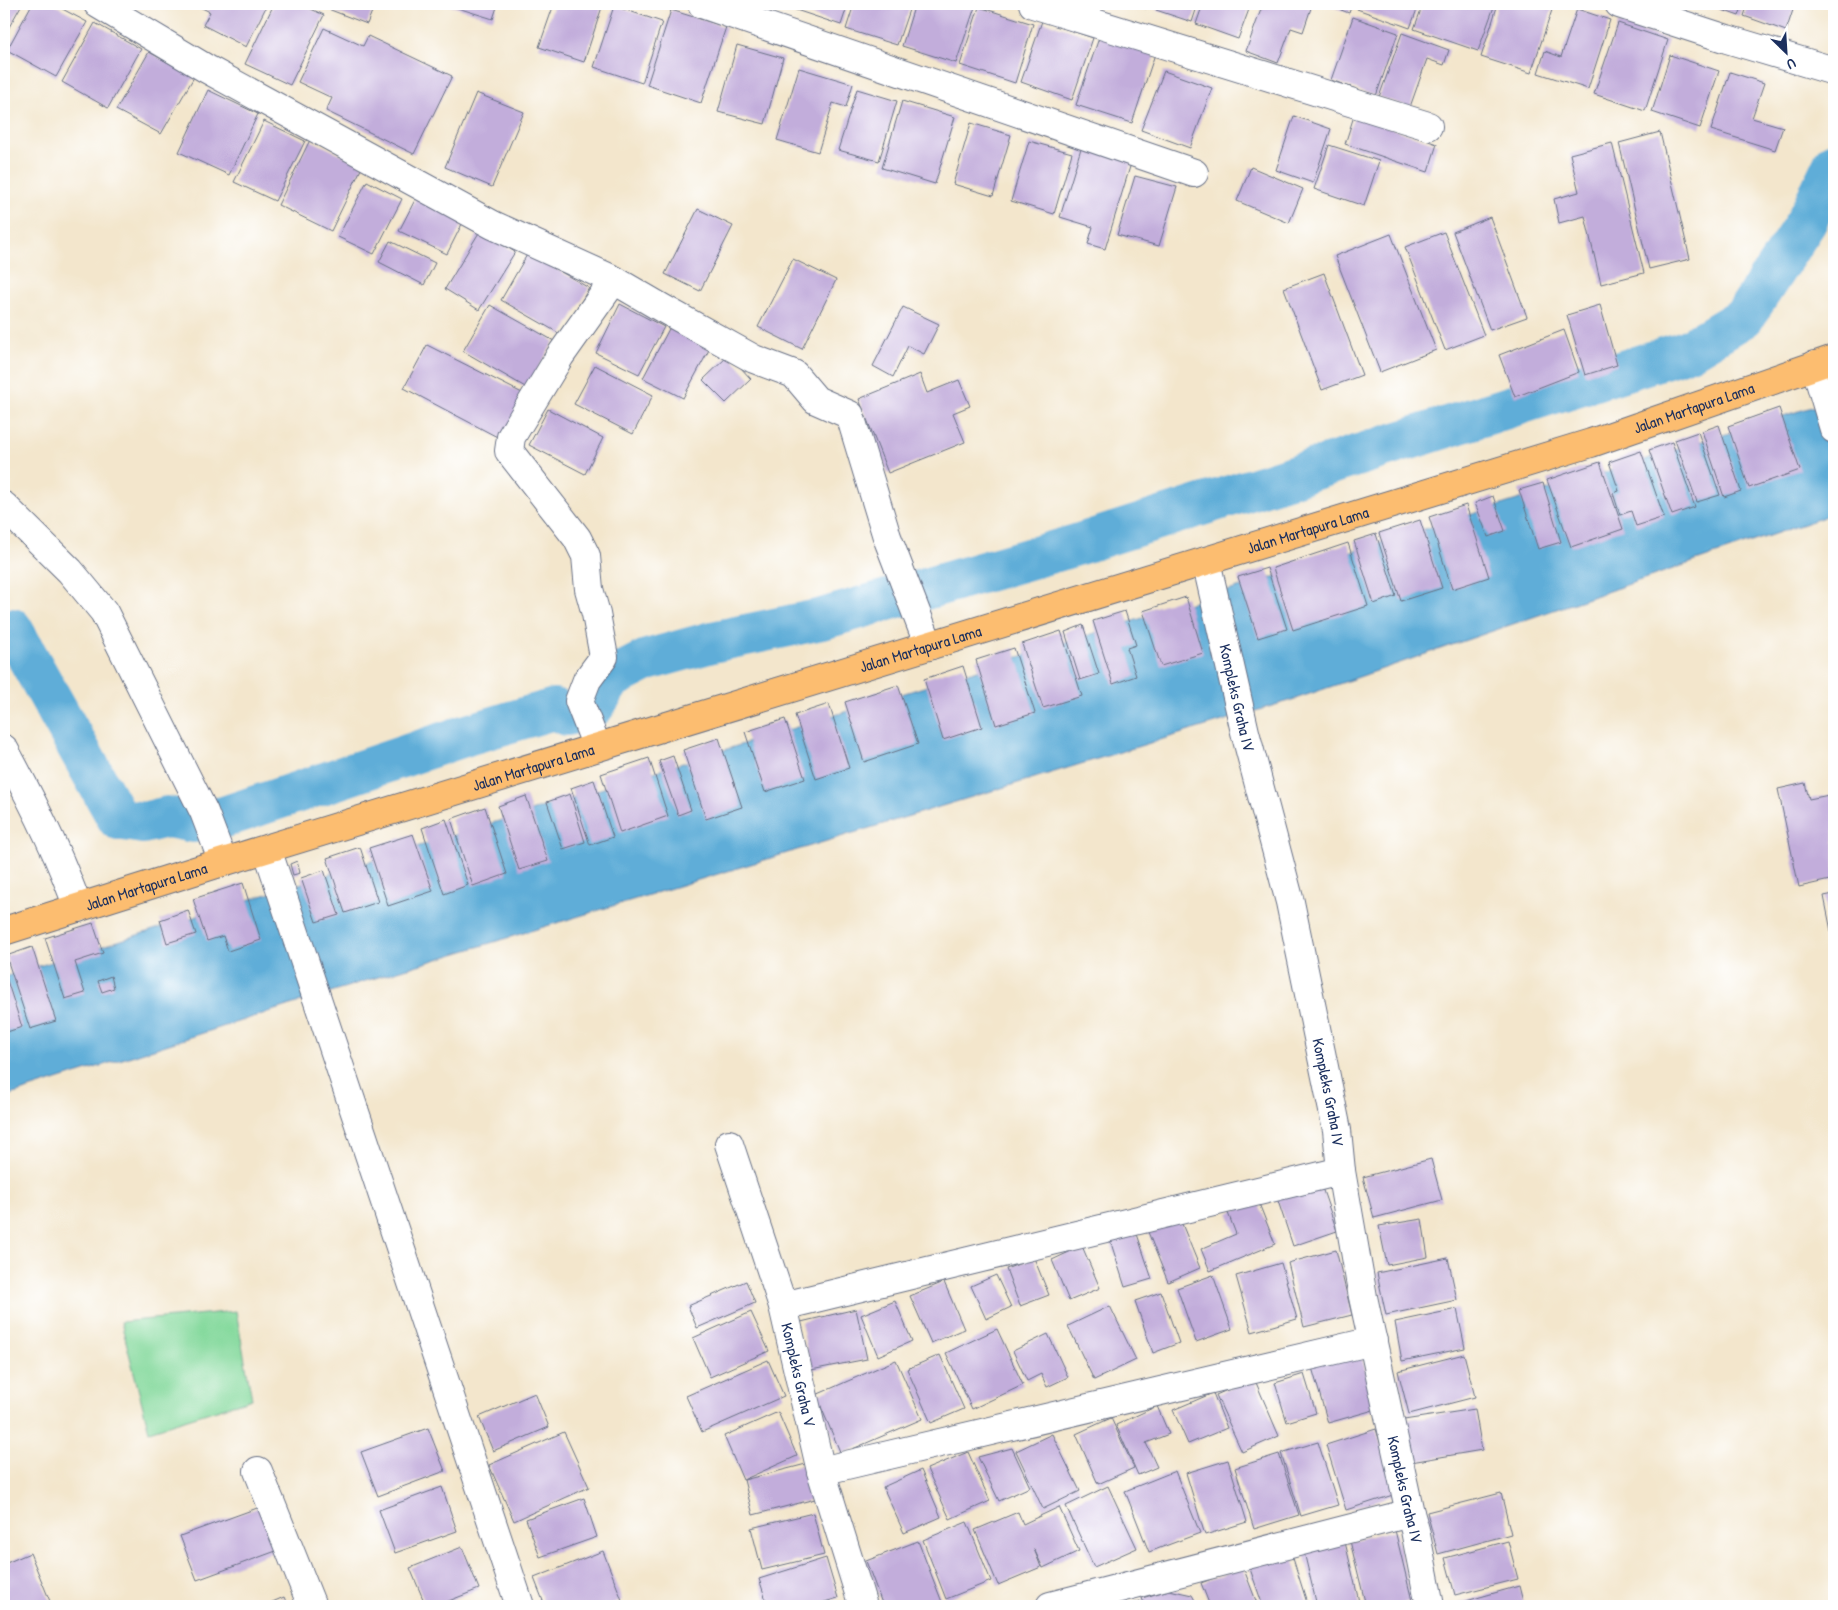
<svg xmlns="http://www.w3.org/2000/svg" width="1838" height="1610" viewBox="0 0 1838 1610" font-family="'Patrick Hand',sans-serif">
  <rect width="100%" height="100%" fill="#fff"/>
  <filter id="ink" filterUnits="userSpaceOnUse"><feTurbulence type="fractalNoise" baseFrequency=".02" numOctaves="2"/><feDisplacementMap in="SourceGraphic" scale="10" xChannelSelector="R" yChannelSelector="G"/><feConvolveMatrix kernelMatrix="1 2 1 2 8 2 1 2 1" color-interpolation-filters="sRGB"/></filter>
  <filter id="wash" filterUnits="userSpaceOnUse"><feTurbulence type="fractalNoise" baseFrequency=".0096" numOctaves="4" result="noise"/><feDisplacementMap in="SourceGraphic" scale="20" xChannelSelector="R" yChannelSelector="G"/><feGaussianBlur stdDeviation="1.12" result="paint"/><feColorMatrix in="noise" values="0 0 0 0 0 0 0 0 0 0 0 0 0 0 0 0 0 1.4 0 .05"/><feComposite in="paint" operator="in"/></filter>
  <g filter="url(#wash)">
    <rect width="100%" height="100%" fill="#f3e6cc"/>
    <!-- green -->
    <path fill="#84d99c" stroke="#50847d" d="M236 1311 252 1399 149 1431 121 1322Z"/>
    <!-- water -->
    <path fill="#5eadd8" stroke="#3c6e9b" d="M1834 400V512L1824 517 1295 699 362 982 4 1097V977Z"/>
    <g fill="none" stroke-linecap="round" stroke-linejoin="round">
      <!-- canal -->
      <path stroke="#5eadd8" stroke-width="42" d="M4 629H12L118 819 143 823 167 817 193 822 224 817 467 735 554 709 567 715 594 706 612 678 647 660 712 642 822 619 1073 546 1689 350 1744 317 1806 222 1834 163"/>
    </g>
    <g id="blocks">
      <!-- building -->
      <g fill="#c2addb">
        <path d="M4 4H22L4 36Z"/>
        <path d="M32 4H53L87 22 56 77 7 50Z"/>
        <path d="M202 4H259L266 7 246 47 203 25 210 12 200 7Z"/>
        <path d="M274 4H300L324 15 290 85 245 64Z"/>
        <path d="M325 4H375L367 24 323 7Z"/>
        <path d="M445 4H498L493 19Z"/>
        <path d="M554 4H603L584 62 539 47Z"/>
        <path d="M788 4H848L841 25 787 7Z"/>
        <path d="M854 4H911L897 45 846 29Z"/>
        <path d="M915 4H976L956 63 902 46Z"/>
        <path d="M1131 4H1148L1146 9Z"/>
        <path d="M1158 4H1198L1192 22 1156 10Z"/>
        <path d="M1203 4H1251L1238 39 1196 24Z"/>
        <path d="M1263 4H1300L1311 8 1303 32 1291 28 1278 63 1246 51Z"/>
        <path d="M1325 4H1352L1349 13Z"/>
        <path d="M1359 4H1419L1410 28 1357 9Z"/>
        <path d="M1423 4H1495L1478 51 1414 29Z"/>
        <path d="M1498 4H1554L1531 73 1481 57Z"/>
        <path d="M1705 4H1743L1739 16Z"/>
        <path d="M1748 4H1795L1786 31 1744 16Z"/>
        <path d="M614 6 662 22 642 83 594 67Z"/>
        <path d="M979 7 1033 24 1015 83 960 65Z"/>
        <path d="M1577 9 1610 20 1588 89 1538 73 1545 51 1561 57Z"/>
        <path d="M671 10 726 27 701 103 647 85Z"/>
        <path d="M1353 17 1398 33 1376 96 1331 80Z"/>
        <path d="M1042 21 1093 38 1072 100 1021 82Z"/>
        <path d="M95 23 141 49 108 108 62 82Z"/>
        <path d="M1618 23 1668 40 1645 111 1594 94Z"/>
        <path d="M324 28 363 46 368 36 452 76 414 154 326 111 332 98 298 82Z"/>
        <path d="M1402 33 1449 50 1444 65 1427 59 1410 107 1379 97Z"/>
        <path d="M1100 35 1155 54 1132 123 1076 105Z"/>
        <path d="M737 45 783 58 765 124 718 112Z"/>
        <path d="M149 52 194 77 161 134 116 110Z"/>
        <path d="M1670 55 1719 71 1700 128 1652 112Z"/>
        <path d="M799 68 853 84 846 107 833 103 818 152 777 140Z"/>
        <path d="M1164 71 1212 88 1190 148 1141 130Z"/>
        <path d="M1730 72 1764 83 1752 118 1783 127 1775 150 1711 130Z"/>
        <path d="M857 89 897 101 879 161 838 150Z"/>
        <path d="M208 90 258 114 229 175 179 152Z"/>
        <path d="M476 93 524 112 492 187 445 167Z"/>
        <path d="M902 101 955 117 935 184 882 168Z"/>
        <path d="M1294 116 1331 129 1313 183 1276 170Z"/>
        <path d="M1354 116 1437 144 1428 172 1345 144Z"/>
        <path d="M264 121 305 141 275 201 234 182Z"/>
        <path d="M971 123 1011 135 993 196 953 184Z"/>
        <path d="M1660 132 1690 259 1649 269 1619 143Z"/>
        <path d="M310 140 363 165 331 231 278 205Z"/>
        <path d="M1029 141 1072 153 1054 214 1011 201Z"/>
        <path d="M1612 143 1644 273 1601 284 1585 216 1559 223 1554 199 1579 192 1570 154Z"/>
        <path d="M1082 145 1132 160 1105 249 1088 244 1093 227 1060 217Z"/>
        <path d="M1329 145 1379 161 1364 206 1314 189Z"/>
        <path d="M1251 167 1303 189 1289 223 1237 201Z"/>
        <path d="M1135 176 1177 187 1159 246 1117 235Z"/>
        <path d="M367 181 402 199 374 254 338 237Z"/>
        <path d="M416 198 463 222 447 254 399 231Z"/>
        <path d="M698 209 733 226 700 291 665 274Z"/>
        <path d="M1490 217 1527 317 1490 330 1453 232Z"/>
        <path d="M480 231 515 252 479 310 445 289Z"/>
        <path d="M1444 232 1484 335 1445 350 1405 247Z"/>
        <path d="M1391 234 1436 350 1380 372 1335 256Z"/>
        <path d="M390 241 435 263 424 285 379 262Z"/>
        <path d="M528 253 589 288 562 335 501 300Z"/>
        <path d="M793 259 836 280 802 349 758 327Z"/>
        <path d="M1324 273 1362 375 1322 390 1284 288Z"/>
        <path d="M620 304 664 327 639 374 596 353Z"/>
        <path d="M490 305 554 341 527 388 463 351Z"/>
        <path d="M1600 305 1617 365 1585 375 1567 315Z"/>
        <path d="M903 307 939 324 924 354 908 346 893 377 873 366Z"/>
        <path d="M670 327 710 348 683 398 643 378Z"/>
        <path d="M1564 330 1579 372 1515 397 1499 355Z"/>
        <path d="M427 345 526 395 503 440 404 388Z"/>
        <path d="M729 355 751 379 726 403 703 380Z"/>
        <path d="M595 365 653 395 633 434 574 404Z"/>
        <path d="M920 374 927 393 959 380 970 406 953 413 965 442 888 473 859 399Z"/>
        <path d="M1779 408 1800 470 1749 488 1728 426Z"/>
        <path d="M548 409 603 438 585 474 529 445Z"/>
        <path d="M1719 425 1741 491 1724 497 1702 431Z"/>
        <path d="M1698 432 1720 495 1697 502 1675 440Z"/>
        <path d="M1672 442 1695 507 1672 515 1649 450Z"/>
        <path d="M1641 451 1664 517 1636 526 1631 511 1620 515 1613 493 1619 491 1609 462Z"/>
        <path d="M1600 462 1623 529 1571 547 1547 480Z"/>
        <path d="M1543 483 1561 542 1538 549 1519 490Z"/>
        <path d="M1493 496 1505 531 1488 537 1475 503Z"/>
        <path d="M1466 505 1489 577 1452 589 1429 517Z"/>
        <path d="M1420 520 1442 588 1401 601 1379 533Z"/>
        <path d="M1376 534 1396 596 1374 604 1354 541Z"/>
        <path d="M1348 543 1368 606 1293 630 1273 568Z"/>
        <path d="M1267 568 1287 629 1258 638 1238 577Z"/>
        <path d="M1186 597 1203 653 1161 666 1143 611Z"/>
        <path d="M1125 611 1136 645 1127 648 1136 676 1113 684 1093 621Z"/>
        <path d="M1083 625 1099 674 1080 680 1065 632Z"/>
        <path d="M1061 631 1082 696 1043 708 1022 644Z"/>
        <path d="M1014 648 1035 713 996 725 976 660Z"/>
        <path d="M963 666 982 727 943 740 924 679Z"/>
        <path d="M898 685 918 744 864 762 845 702Z"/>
        <path d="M829 704 849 768 816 779 795 715Z"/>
        <path d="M785 719 805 779 765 792 745 732Z"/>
        <path d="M719 738 742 807 706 819 683 750Z"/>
        <path d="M673 756 691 810 678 815 659 761Z"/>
        <path d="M649 758 668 816 620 833 601 774Z"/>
        <path d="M594 780 613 837 590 845 571 788Z"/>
        <path d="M1805 783 1809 799 1834 794V879L1799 887 1778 789Z"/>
        <path d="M570 794 585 842 563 849 547 802Z"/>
        <path d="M526 796 548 861 519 870 498 806Z"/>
        <path d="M485 807 507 874 473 886 451 819Z"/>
        <path d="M446 819 468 885 444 894 422 828Z"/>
        <path d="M413 834 433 891 388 906 369 848Z"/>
        <path d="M360 847 378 902 345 913 327 858Z"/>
        <path d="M297 861 300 873 293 875 290 864Z"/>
        <path d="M324 870 339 915 316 922 301 878Z"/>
        <path d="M243 883 261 940 228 951 223 936 207 941 193 899Z"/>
        <path d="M1834 894V931H1831L1824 896Z"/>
        <path d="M188 910 196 934 167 943 160 920Z"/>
        <path d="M93 923 103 953 75 962 85 993 65 999 45 938Z"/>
        <path d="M32 947 56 1021 30 1029 6 956Z"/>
        <path d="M4 971 22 1027 4 1033Z"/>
        <path d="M111 976 114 988 102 992 98 981Z"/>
        <path d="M1431 1159 1442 1200 1374 1218 1363 1177Z"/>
        <path d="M1320 1182 1337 1231 1293 1246 1277 1198Z"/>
        <path d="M1258 1201 1275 1244 1210 1271 1201 1249 1236 1234 1228 1213Z"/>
        <path d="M1180 1219 1200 1268 1168 1282 1148 1232Z"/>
        <path d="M1422 1219 1428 1257 1387 1265 1379 1226Z"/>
        <path d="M1136 1231 1152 1279 1125 1287 1110 1240Z"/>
        <path d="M1082 1246 1100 1288 1069 1301 1052 1260Z"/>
        <path d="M1336 1250 1352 1315 1304 1327 1288 1263Z"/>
        <path d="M1034 1258 1049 1295 1020 1306 1006 1269Z"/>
        <path d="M1448 1258 1457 1300 1386 1315 1377 1273Z"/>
        <path d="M1281 1263 1297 1319 1252 1332 1236 1276Z"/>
        <path d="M996 1275 1011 1307 986 1319 971 1286Z"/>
        <path d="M1213 1275 1232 1329 1196 1342 1177 1288Z"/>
        <path d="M746 1281 755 1303 697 1328 688 1306Z"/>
        <path d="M944 1282 964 1329 931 1343 910 1296Z"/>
        <path d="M1161 1292 1179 1343 1153 1353 1135 1301Z"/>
        <path d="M895 1301 912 1341 878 1356 861 1315Z"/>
        <path d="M1110 1306 1136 1360 1094 1380 1068 1326Z"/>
        <path d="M856 1309 867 1359 811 1370 801 1322Z"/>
        <path d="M1457 1309 1465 1348 1402 1361 1395 1322Z"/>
        <path d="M751 1312 769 1351 710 1377 693 1338Z"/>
        <path d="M997 1329 1023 1385 972 1409 946 1353Z"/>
        <path d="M1048 1334 1068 1377 1047 1387 1041 1374 1027 1381 1013 1351Z"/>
        <path d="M1359 1349 1377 1409 1328 1423 1311 1364Z"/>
        <path d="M1464 1354 1475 1397 1409 1414 1398 1371Z"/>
        <path d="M940 1355 964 1409 931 1423 907 1369Z"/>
        <path d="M768 1360 784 1396 702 1432 686 1396Z"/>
        <path d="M896 1360 922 1419 841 1454 816 1395Z"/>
        <path d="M1304 1374 1316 1413 1287 1422 1275 1383Z"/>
        <path d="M1254 1378 1279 1436 1242 1452 1216 1395Z"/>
        <path d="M535 1393 549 1427 493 1451 479 1417Z"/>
        <path d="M1213 1393 1227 1428 1188 1444 1173 1410Z"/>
        <path d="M1157 1406 1169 1434 1146 1443 1157 1467 1138 1475 1116 1425Z"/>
        <path d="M1475 1409 1482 1450 1411 1462 1404 1420Z"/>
        <path d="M778 1412 797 1456 743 1480 724 1436Z"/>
        <path d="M1111 1418 1134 1468 1098 1484 1076 1434Z"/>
        <path d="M428 1428 445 1471 378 1496 361 1452Z"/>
        <path d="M1376 1429 1396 1494 1346 1510 1326 1445Z"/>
        <path d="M564 1432 589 1487 514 1521 489 1465Z"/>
        <path d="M1052 1434 1080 1491 1043 1509 1016 1451Z"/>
        <path d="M1318 1442 1338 1505 1301 1516 1281 1453Z"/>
        <path d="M1012 1448 1030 1487 999 1501 978 1457Z"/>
        <path d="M968 1452 990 1501 950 1519 927 1469Z"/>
        <path d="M1279 1454 1299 1515 1254 1529 1235 1468Z"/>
        <path d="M1228 1460 1247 1522 1205 1535 1186 1473Z"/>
        <path d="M806 1464 815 1499 753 1515 744 1480Z"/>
        <path d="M921 1470 941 1517 904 1533 883 1487Z"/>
        <path d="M1175 1471 1200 1533 1149 1552 1125 1491Z"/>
        <path d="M1108 1486 1137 1548 1094 1567 1066 1506Z"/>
        <path d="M442 1487 457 1531 395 1553 379 1510Z"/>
        <path d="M1501 1493 1511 1534 1438 1554 1427 1512Z"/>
        <path d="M584 1498 597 1537 540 1557 526 1519Z"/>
        <path d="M260 1507 276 1551 197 1580 180 1536Z"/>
        <path d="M1059 1507 1079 1551 1043 1568 1034 1549 1041 1567 998 1585 975 1530 1018 1512 1023 1524Z"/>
        <path d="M813 1513 824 1555 762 1570 751 1528Z"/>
        <path d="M967 1522 991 1581 946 1599 923 1540Z"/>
        <path d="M1395 1530 1412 1601 1390 1606H1366L1350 1541Z"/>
        <path d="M918 1541 942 1602 931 1606H883L866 1561Z"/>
        <path d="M1508 1541 1518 1579 1455 1595 1445 1558Z"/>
        <path d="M1345 1542 1360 1606H1317L1304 1552Z"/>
        <path d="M462 1547 479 1589 436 1606H426L410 1568Z"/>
        <path d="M603 1551 622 1600 605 1606H545L534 1578Z"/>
        <path d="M1291 1552 1308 1606H1263L1249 1566Z"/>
        <path d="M30 1553 52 1606H4V1564Z"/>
        <path d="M826 1558 838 1598 811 1606H768L759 1579Z"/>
        <path d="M1243 1567 1258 1606H1210L1201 1583Z"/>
        <path d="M1519 1586 1524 1606H1460L1459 1603Z"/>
        <path d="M1169 1590 1192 1595 1198 1606H1145L1142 1598Z"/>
        <path d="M284 1597 288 1606H263Z"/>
        <path d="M1140 1601 1142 1606H1129Z"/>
      </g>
    </g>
  </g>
  <g filter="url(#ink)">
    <use href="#blocks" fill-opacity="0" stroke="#676f84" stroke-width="1"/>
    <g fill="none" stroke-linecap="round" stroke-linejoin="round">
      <defs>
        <g id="street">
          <path d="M98 4 207 69 493 225 614 280 662 308 754 359 794 374 816 400 850 415 887 537 929 646"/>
          <path d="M702 4 1194 173"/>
          <path d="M1033 4 1428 126"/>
          <path d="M1619 4 1727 39 1834 71"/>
          <path d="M1815 365 1834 429"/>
          <path d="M4 506 70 571 104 612 204 812 223 862"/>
          <path id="s1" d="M1206 561 1245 732 1290 902 1337 1130 1341 1171 1363 1297 1410 1513 1415 1530 1430 1606"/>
          <path d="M597 747 579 701 587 680 604 657 596 614 589 589 586 556 577 538 509 451 511 437 560 356 614 280"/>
          <path d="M4 749C32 800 59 853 78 908"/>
          <path d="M267 849 520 1606"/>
          <path id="s2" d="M729 1144 783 1306 821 1471 863 1606"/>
          <path d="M783 1306 1341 1171"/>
          <path d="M258 1471 312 1606"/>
          <path d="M821 1471 1373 1341"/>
          <path d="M1050 1606 1410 1513"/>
        </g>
        <g id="primary">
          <path id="s3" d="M4 931 223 862 1591 443 1834 359"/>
        </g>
      </defs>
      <!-- street casing -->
      <use href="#street" stroke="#676f84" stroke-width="30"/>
      <!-- primary casing -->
      <use href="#primary" stroke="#676f84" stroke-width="30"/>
      <!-- street -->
      <use href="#street" stroke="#fff" stroke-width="28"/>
      <!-- primary -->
      <use href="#primary" stroke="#fcbd6f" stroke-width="28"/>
    </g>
  </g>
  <g text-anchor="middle" stroke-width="5" stroke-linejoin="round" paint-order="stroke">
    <!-- street labels -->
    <g font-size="16" fill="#1b2f5e" stroke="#fff">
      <text dy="6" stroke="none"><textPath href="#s3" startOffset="1769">Jalan Martapura Lama</textPath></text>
      <text dy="6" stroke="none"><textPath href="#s3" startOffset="1364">Jalan Martapura Lama</textPath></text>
      <text dy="6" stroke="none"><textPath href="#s3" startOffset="959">Jalan Martapura Lama</textPath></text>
      <text dy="6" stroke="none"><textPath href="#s1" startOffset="140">Kompleks Graha IV</textPath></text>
      <text dy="6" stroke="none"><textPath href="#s3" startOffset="554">Jalan Martapura Lama</textPath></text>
      <text dy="6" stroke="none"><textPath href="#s3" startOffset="149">Jalan Martapura Lama</textPath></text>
      <text dy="6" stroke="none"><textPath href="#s1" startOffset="545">Kompleks Graha IV</textPath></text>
      <text dy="6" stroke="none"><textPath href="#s2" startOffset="241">Kompleks Graha V</textPath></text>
      <text dy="6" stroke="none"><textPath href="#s1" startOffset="950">Kompleks Graha IV</textPath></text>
    </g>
  </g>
  <!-- margin -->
  <rect width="1838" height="1610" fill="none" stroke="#fff" stroke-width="20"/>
  <!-- north arrow -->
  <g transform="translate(1786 52) rotate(155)" stroke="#ffffff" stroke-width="4" paint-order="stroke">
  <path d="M0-4L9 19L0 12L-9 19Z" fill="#1b2f5e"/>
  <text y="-8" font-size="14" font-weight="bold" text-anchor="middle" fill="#1b2f5e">U</text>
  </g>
</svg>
